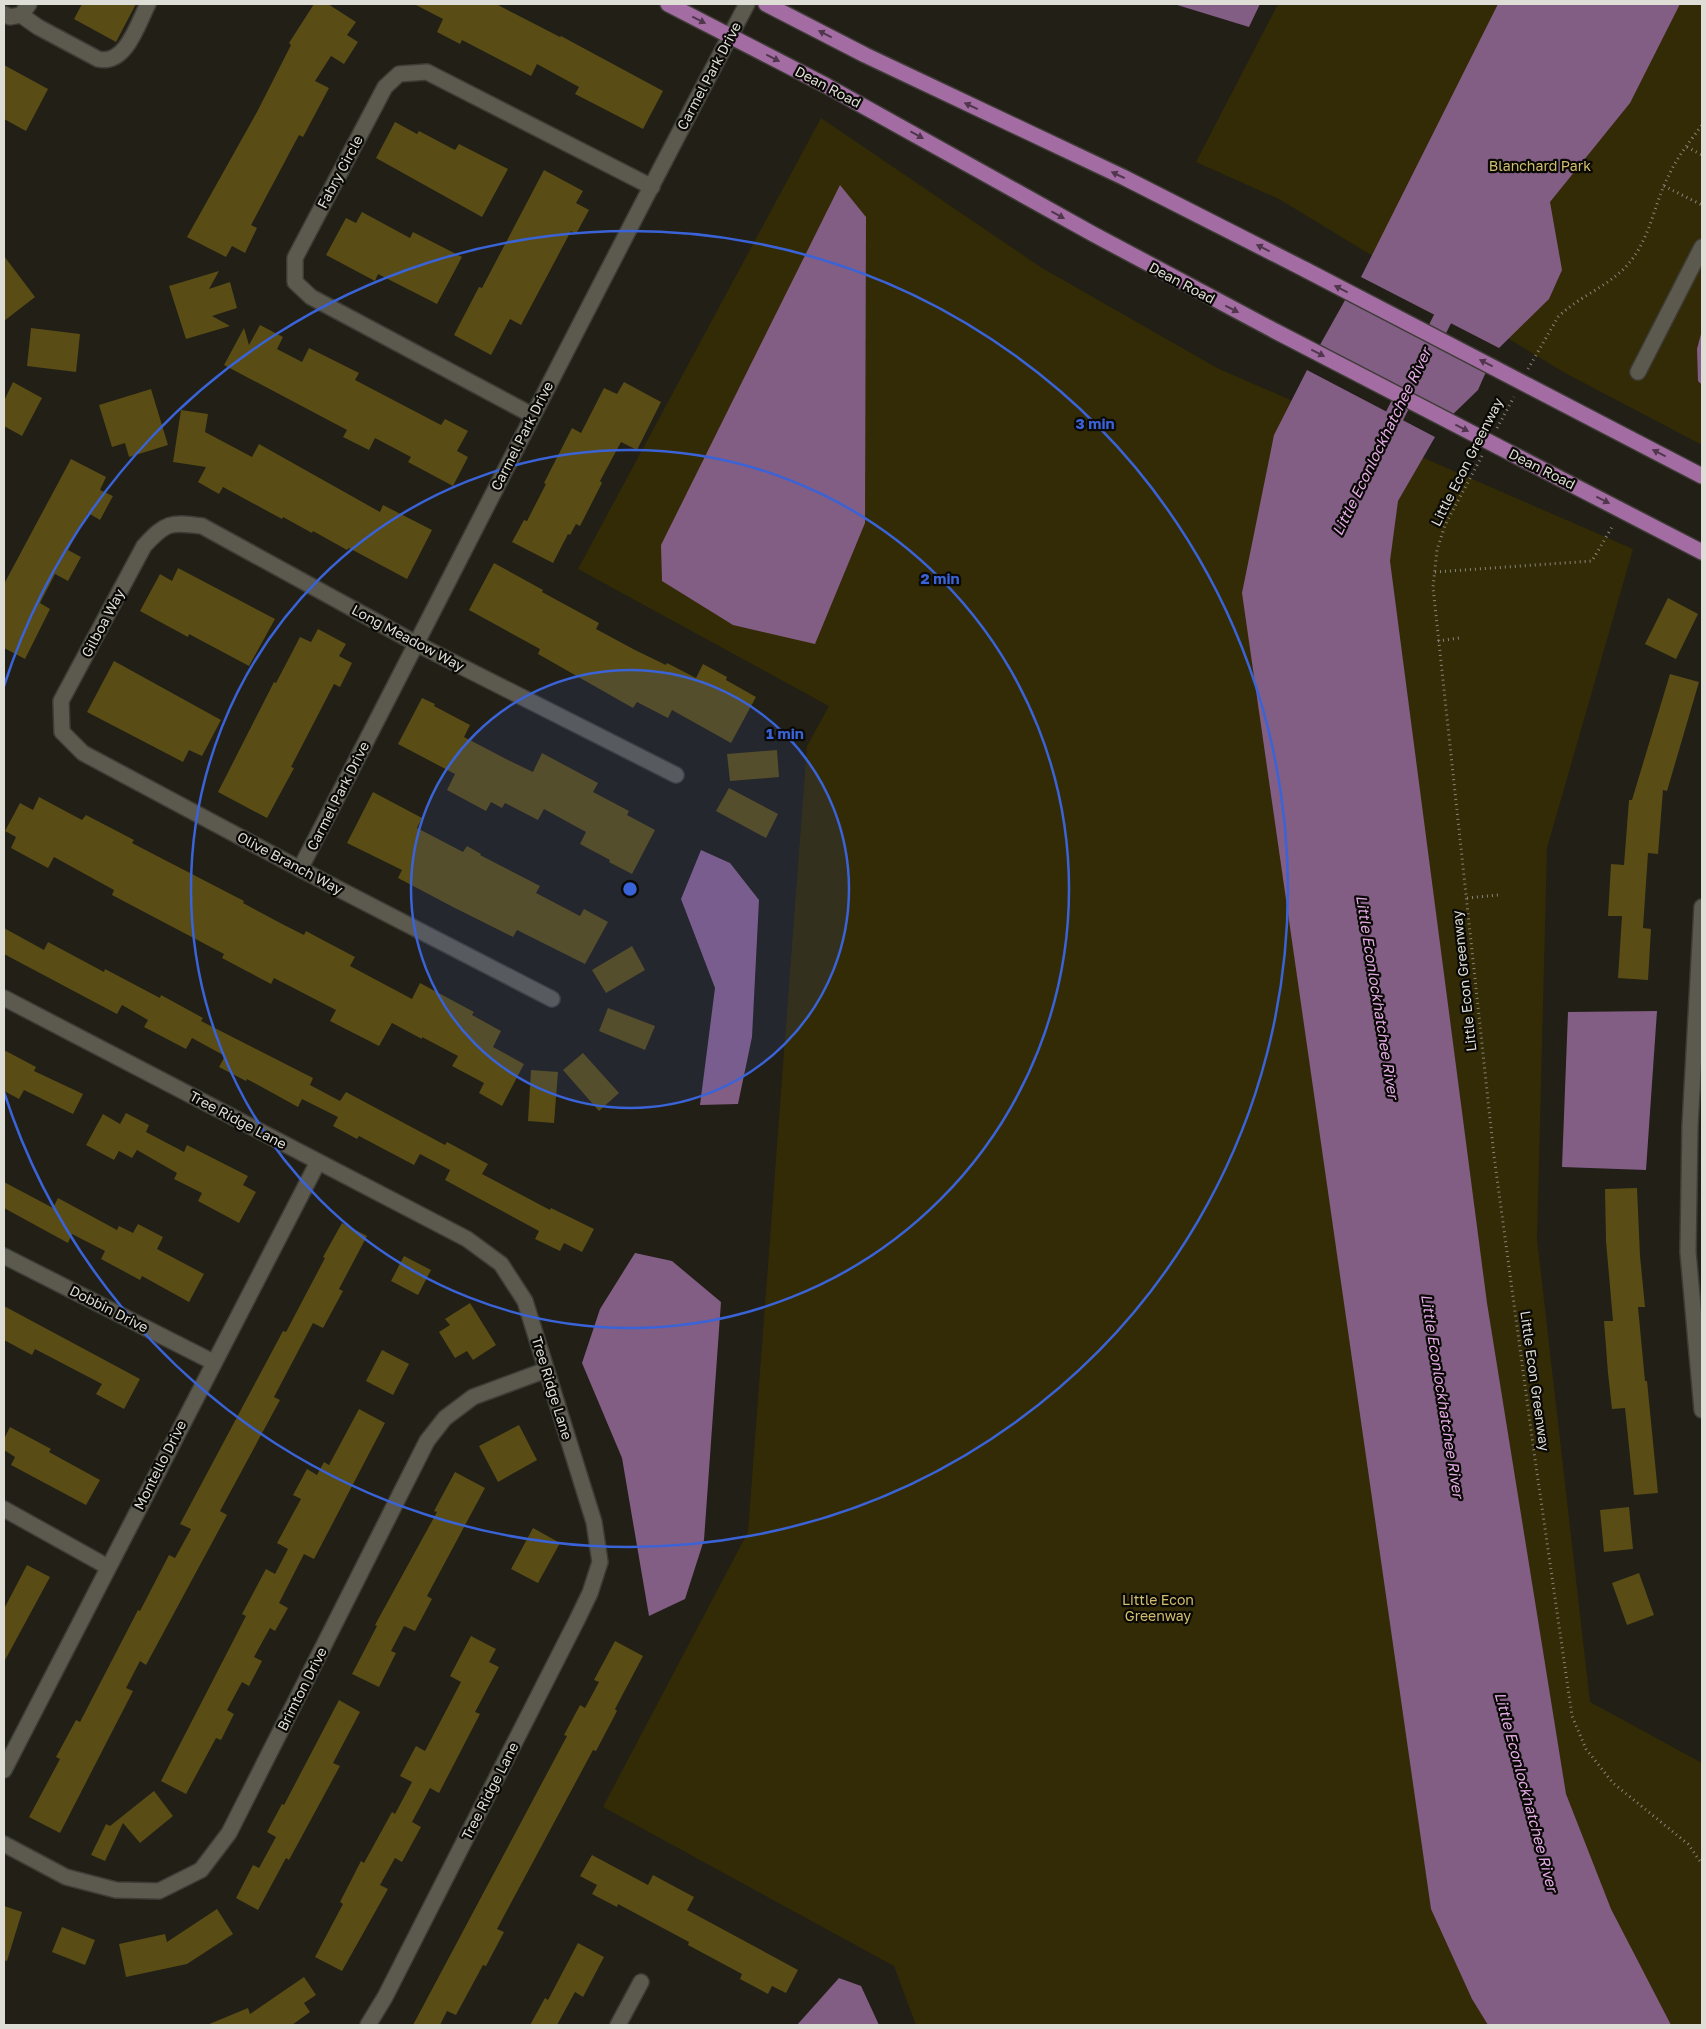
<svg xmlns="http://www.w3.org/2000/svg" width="1706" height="2029" viewBox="0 0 1706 2029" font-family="'Golos Text',sans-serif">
  <rect width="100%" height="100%" fill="#211f16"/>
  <!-- green -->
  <g fill="#332b05">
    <path d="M1278 4H1702V445L1565 373 1279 199 1196 162Z"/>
    <path d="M821 118 1042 268 1217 368 1633 549 1547 848 1537 1239 1590 1702 1702 1763V2025H916L894 1966 603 1807 748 1532 807 746 829 706 578 569Z"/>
  </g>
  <!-- water -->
  <g fill="#825d84">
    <path d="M1174 4H1260L1249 27Z"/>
    <path d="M1498 4H1680L1630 103 1550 202 1562 270 1549 299 1499 348 1361 277Z"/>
    <path d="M840 185 866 217 865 523 815 644 733 625 662 581 661 545Z"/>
    <path d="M1349 293 1489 365 1478 390 1447 420 1316 352Z"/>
    <path d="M1702 330V385L1698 381 1697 349Z"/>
    <path d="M1307 370 1435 437 1398 501 1390 561 1487 1303 1566 1794 1611 1909 1671 2025H1488L1472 1999 1431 1909 1242 593 1274 435Z"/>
    <path d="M701 850 730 863 759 900 752 1037 738 1104 700 1105 715 988 681 899Z"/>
    <path d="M1657 1011 1646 1170 1562 1167 1568 1012Z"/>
    <path d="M635 1253 672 1261 721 1302 704 1540 685 1599 649 1616 622 1458 582 1363 600 1309Z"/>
    <path d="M839 1978 861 1986 879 2025H797Z"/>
  </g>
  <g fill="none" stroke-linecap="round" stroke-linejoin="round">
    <!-- canal -->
    <g stroke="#825d84" stroke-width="19">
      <path d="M1426 352 1454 296"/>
      <path d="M1384 437 1412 381"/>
    </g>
  </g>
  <!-- building -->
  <g fill="#594c15">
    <path d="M82 4H136L116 42 74 19Z"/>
    <path d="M314 4H328L356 22 347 35 358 42 344 64 331 56 315 81 329 88 303 137 299 135 251 225 257 228 245 253 232 246 226 257 187 237 257 112 291 45 289 43Z"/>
    <path d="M414 4H496L560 37 561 36 663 91 643 129 575 94 579 87 537 64 531 76 462 40 460 44 437 32 443 19Z"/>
    <path d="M4 65 48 89 26 131 4 119Z"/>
    <path d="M395 122 417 134 419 131 455 150 459 144 508 169 482 217 376 158Z"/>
    <path d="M544 170 583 191 576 203 589 210 576 234 571 231 521 325 510 319 491 355 454 335 479 287 482 288Z"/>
    <path d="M362 212 410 238 413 232 462 257 437 304 378 274 375 281 326 255 346 218 356 223Z"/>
    <path d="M4 256 35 297 4 321Z"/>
    <path d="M219 271 209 289 230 282 237 308 212 316 230 326 186 339 169 286Z"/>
    <path d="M260 325 283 337 277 349 302 362 309 348 359 373 355 380 441 425 445 419 468 431 457 451 468 457 453 486 408 462 411 457 375 438 369 450 343 437 347 430 224 365 244 328 249 345Z"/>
    <path d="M31 328 80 334 76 372 27 366Z"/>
    <path d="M13 382 42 398 22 436 4 426V401Z"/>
    <path d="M624 382 661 402 637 450 621 442 600 481 602 483 580 526 576 524 570 535 568 534 553 563 512 542 524 520 527 521 546 484 544 483 572 428 581 433 604 388 617 394Z"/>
    <path d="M151 389 168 445 129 457 125 443 112 447 99 405Z"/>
    <path d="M181 410 208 414 205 432 252 457 259 444 380 512 383 505 432 530 407 579 349 548 347 550 313 531 312 533 283 517 282 519 223 487 219 494 198 482 206 467 173 462Z"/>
    <path d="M71 459 106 477 100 490 113 496 100 520 88 513 68 550 81 557 68 581 55 574 40 603 50 609 25 659 4 648V584Z"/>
    <path d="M494 563 543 590 542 592 599 623 596 629 635 650 666 665 667 663 696 678 703 664 727 677 726 680 756 697 731 743 672 710 668 718 637 702 633 708 538 654 540 649 469 610Z"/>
    <path d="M178 568 275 619 249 666 189 634 188 637 140 611 160 574 172 581Z"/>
    <path d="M1668 598 1698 614 1676 659 1645 644Z"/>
    <path d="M318 629 346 644 339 656 352 663 340 687 334 684 291 767 294 768 267 818 218 792 274 682 276 683 300 637 311 642Z"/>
    <path d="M114 661 221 720 202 756 189 750 183 762 87 712Z"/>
    <path d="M1670 674 1699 682 1667 791 1663 790 1658 854 1648 853 1643 928 1651 929 1648 980 1618 978 1622 916H1608L1611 864 1624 865 1629 800H1632Z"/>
    <path d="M422 698 435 704 434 706 470 725 464 737 508 760 533 772 542 753 598 783 593 792 629 811 627 815 655 830 632 874 609 862 610 860 580 844 586 832 544 809 538 820 505 803 502 808 491 802 486 811 447 790 455 774 398 744Z"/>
    <path d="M777 750 779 777 730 781 727 754Z"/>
    <path d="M729 788 778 814 766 838 716 811Z"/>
    <path d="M373 792 422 818 417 828 463 852 467 846 481 854 480 855 540 886 536 893 580 916 584 909 608 922 585 964 517 930 513 937 453 907 398 878 402 870 347 843Z"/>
    <path d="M39 797 82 820 86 815 134 840 132 843 244 901 243 903 284 925 304 935 306 931 319 938 355 957 350 966 412 999 420 983 474 1012 472 1015 501 1031 493 1047 524 1064 502 1106 479 1093 484 1083 452 1066 458 1056 422 1037V1039L392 1023 379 1046 330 1021 336 1010 274 978 271 984 222 958 224 954 112 895 114 890 54 857 48 868 11 848 16 837 5 831 20 803 33 810Z"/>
    <path d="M4 928 44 950 48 942 104 972 105 969 160 998 161 995 203 1018 201 1021 313 1078 310 1085 340 1101 346 1092 445 1145 447 1142 488 1164 482 1174 550 1210 551 1208 594 1229 582 1252 564 1243 560 1251 535 1239 539 1231 445 1180 450 1170 420 1154 414 1165 359 1136 357 1139 333 1126 338 1117 302 1099 298 1107 247 1079 246 1081 219 1067 225 1056 192 1038 186 1049 144 1027 148 1020 122 1005 117 1014 4 954Z"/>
    <path d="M632 946 645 970 606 993 592 970Z"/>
    <path d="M608 1008 655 1026 645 1050 599 1031Z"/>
    <path d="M4 1050 36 1067 34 1071 83 1094 73 1114 24 1090 19 1099 4 1091Z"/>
    <path d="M583 1053 619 1093 599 1111 563 1070Z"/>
    <path d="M531 1070 558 1072 554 1123 528 1121Z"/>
    <path d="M126 1113 149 1125 146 1132 184 1152 187 1145 248 1176 243 1185 256 1192 239 1223 198 1201 202 1193 174 1179 177 1173 137 1150 132 1158 119 1151 114 1160 86 1145 103 1114 120 1124Z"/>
    <path d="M4 1182 53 1208 58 1198 117 1230 119 1226 133 1233 138 1224 163 1237 157 1249 204 1274 189 1302 142 1276 140 1280 101 1259 105 1251 72 1234 68 1243 4 1208Z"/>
    <path d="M1637 1188 1640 1256 1645 1307H1638L1645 1381H1647L1658 1493 1634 1495 1625 1408 1612 1409 1608 1373 1604 1321H1613L1606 1241 1605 1189Z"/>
    <path d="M342 1223 367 1236 339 1289 343 1291 323 1328 313 1323 274 1397 280 1400 220 1511 227 1515 146 1665 140 1661 126 1688 133 1691 60 1833 29 1817 60 1759 56 1757 76 1720 80 1722 138 1610 140 1611 169 1555 175 1558 191 1529 180 1524 283 1331 286 1332 325 1258 323 1257Z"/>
    <path d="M404 1256 431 1270 418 1295 391 1281Z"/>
    <path d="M470 1303 496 1345 473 1360 467 1351 455 1358 439 1332 450 1325 445 1319Z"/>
    <path d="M4 1306 140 1379 124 1409 96 1394 102 1384 35 1349 32 1355 4 1340Z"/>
    <path d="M382 1350 409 1364 393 1395 366 1381Z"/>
    <path d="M359 1409 385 1423 314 1559 304 1554 279 1603 288 1608 275 1631 270 1628 254 1657 262 1661 249 1686 242 1682 227 1710 234 1714 221 1740 216 1738 186 1794 161 1781 246 1616 242 1614 266 1569 275 1574 288 1549 277 1543 301 1499 293 1495 307 1469 317 1475 324 1462 329 1465Z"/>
    <path d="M519 1425 537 1460 498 1482 479 1446Z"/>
    <path d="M10 1427 51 1449 49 1452 100 1480 86 1505 11 1465 15 1457 4 1450V1439Z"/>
    <path d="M455 1472 485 1488 427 1596 432 1599 415 1631 404 1626 391 1651 396 1653 379 1687 352 1674 377 1626 375 1625 437 1512 434 1511Z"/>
    <path d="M1629 1507 1633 1549 1604 1552 1600 1510Z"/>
    <path d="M533 1528 560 1543 538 1583 511 1569Z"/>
    <path d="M27 1565 50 1577 4 1662V1609Z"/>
    <path d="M1639 1573 1654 1615 1627 1625 1612 1583Z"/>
    <path d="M471 1636 496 1649 489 1662 499 1667 475 1712 480 1714 439 1793 430 1788 412 1822 421 1827 402 1862 395 1858 380 1885 388 1889 342 1971 315 1957 343 1904 340 1902 361 1861 364 1863 392 1812 395 1814 412 1782 400 1776 416 1746 425 1751 461 1682 450 1676Z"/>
    <path d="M615 1641 643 1656 615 1709 617 1711 596 1751 593 1750 497 1929 504 1932 486 1966 483 1965 456 2015 447 2011 440 2025H413L567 1736 564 1735 580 1705 585 1708 599 1682 594 1680Z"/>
    <path d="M339 1700 360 1712 333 1763 340 1766 289 1860 286 1858 258 1910 236 1898 253 1865 259 1868 276 1837 267 1832 282 1804 284 1805Z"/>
    <path d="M154 1791 173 1816 140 1843 123 1823 105 1861 91 1855 106 1824 110 1826Z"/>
    <path d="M592 1855 648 1885 653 1875 694 1897 687 1910 798 1970 786 1993 772 1986 768 1994 740 1979 742 1974 688 1945 689 1942 618 1904 617 1907 592 1894 597 1885 580 1876Z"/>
    <path d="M4 1906 22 1912 7 1961 4 1960Z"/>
    <path d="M217 1909 233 1934 187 1964 126 1977 119 1944 165 1934 167 1942Z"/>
    <path d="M62 1927 95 1940 85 1965 52 1952Z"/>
    <path d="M578 1943 604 1957 583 1997 575 1992 557 2025H530L545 1998 548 2000Z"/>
    <path d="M304 1977 316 1995 304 2003 310 2012 292 2025H207L248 2008 250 2014Z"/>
  </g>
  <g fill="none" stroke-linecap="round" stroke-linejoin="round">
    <defs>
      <g id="minor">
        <path d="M4 14 10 17 21 15 29 4"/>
        <path d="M21 15 38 27 98 59C126 66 138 23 148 4"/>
        <path d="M1638 372 1702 247"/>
        <path d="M532 415 311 297 295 282V258L385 87 399 74 427 72 652 187"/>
        <path d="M300 869C450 581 595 290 747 4"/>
        <path d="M1702 907 1690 1126 1688 1252 1702 1410"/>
        <path d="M4 998 467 1239 501 1264 525 1301 594 1522 600 1562 590 1593 577 1620 385 1997 368 2025"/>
        <path d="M552 999 300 869 83 753 62 732 61 701 144 546C166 522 170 522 202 526L417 644 676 775"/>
        <path d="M4 1256 213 1362"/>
        <path d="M4 1509 108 1567"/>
        <path d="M4 1770 318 1162"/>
        <path d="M4 1844 66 1877 116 1890 159 1891 201 1870 229 1833 427 1441 445 1418 473 1397 546 1370"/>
        <path d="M618 2025 641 1982"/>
      </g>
      <g id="major">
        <path d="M668 4 827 86 1093 234 1275 331"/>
        <path d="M766 4 865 55 1123 177 1306 270"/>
        <path d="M1529 386 1702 476"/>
        <path d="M1497 446 1702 552"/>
      </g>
    </defs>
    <!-- minor casing -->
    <use href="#minor" stroke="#3e3c36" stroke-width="18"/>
    <!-- major casing -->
    <use href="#major" stroke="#3e3c36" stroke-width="18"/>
    <!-- path -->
    <g stroke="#87857d" stroke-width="3" stroke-dasharray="1 4" stroke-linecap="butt">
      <path d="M1687 147 1702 155"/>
      <path d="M1664 186 1702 205"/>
      <path d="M1528 369 1558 317C1581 294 1614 285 1633 258 1652 232 1655 200 1670 173 1678 156 1691 140 1702 125"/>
      <path d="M1497 428 1514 397"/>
      <path d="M1482 456 1445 525 1437 550 1433 587 1494 1156 1534 1452 1572 1716 1586 1749 1613 1783 1688 1844 1702 1864"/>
      <path d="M1435 572 1592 561 1612 527"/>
      <path d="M1438 641 1459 638"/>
      <path d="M1467 898 1498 895"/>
    </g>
    <!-- minor -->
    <use href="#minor" stroke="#5c5a4f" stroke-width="15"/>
    <!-- major -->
    <use href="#major" stroke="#a36ca2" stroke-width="15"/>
    <defs>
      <g id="major-bridge">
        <path d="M1306 270 1529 386"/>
        <path d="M1275 331 1497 446"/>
      </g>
    </defs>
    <!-- major-bridge casing -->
    <use href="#major-bridge" stroke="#3e3c36" stroke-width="18" stroke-linecap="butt"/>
    <!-- major-bridge -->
    <use href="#major-bridge" stroke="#a36ca2" stroke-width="15"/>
  </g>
  <!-- one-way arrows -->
  <defs><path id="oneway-solid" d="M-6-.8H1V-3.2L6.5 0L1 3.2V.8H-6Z" transform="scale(1.25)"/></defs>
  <g fill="#4f364c">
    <use href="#oneway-solid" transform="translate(699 20) rotate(27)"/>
    <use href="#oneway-solid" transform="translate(825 34) rotate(-153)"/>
    <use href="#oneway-solid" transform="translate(773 58) rotate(27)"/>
    <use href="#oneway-solid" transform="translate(971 106) rotate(-155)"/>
    <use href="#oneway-solid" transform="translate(917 135) rotate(29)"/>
    <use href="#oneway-solid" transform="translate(1118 175) rotate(-155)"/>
    <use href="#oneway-solid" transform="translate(1058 215) rotate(29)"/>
    <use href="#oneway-solid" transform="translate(1263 248) rotate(-153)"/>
    <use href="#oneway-solid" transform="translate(1341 289) rotate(-153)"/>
    <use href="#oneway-solid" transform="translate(1232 309) rotate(27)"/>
    <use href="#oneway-solid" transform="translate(1318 353) rotate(27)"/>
    <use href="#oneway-solid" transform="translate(1486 363) rotate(-153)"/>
    <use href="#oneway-solid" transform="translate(1462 428) rotate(27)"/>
    <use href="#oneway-solid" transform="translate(1659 453) rotate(-153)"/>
    <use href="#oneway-solid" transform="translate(1603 500) rotate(27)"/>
  </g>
  <!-- distance rings -->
  <circle cx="630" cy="889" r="219" fill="#3a63d8" fill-opacity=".12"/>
  <g fill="none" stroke="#3a63d8" stroke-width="2.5">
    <circle cx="630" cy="889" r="219"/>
    <circle cx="630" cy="889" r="439"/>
    <path d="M4 686A658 658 0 1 1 4 1092"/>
  </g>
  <g text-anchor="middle" stroke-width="4.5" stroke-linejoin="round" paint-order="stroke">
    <!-- street labels -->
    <g font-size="14" fill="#deddd6" stroke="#0a0906">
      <text transform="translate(709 76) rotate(-62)" y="5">Carmel Park Drive</text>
      <text transform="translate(828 87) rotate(28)" y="5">Dean Road</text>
      <text transform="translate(340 172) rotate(-62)" y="5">Fabry Circle</text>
      <text transform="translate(1182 283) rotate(28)" y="5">Dean Road</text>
      <text transform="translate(522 436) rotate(-63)" y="5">Carmel Park Drive</text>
      <text transform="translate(1467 462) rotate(-63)" y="5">Little Econ Greenway</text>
      <text transform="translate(1542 469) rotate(27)" y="5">Dean Road</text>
      <text transform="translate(103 623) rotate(-62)" y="5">Gilboa Way</text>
      <text transform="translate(408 638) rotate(28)" y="5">Long Meadow Way</text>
      <text transform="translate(338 796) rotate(-63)" y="5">Carmel Park Drive</text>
      <text transform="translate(290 863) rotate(28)" y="5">Olive Branch Way</text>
      <text transform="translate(1464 981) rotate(-96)" y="5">Little Econ Greenway</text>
      <text transform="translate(238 1120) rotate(28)" y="5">Tree Ridge Lane</text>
      <text transform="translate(109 1309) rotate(27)" y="5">Dobbin Drive</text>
      <text transform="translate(1535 1381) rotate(82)" y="5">Little Econ Greenway</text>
      <text transform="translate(552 1388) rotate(73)" y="5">Tree Ridge Lane</text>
      <text transform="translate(160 1465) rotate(-63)" y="5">Montello Drive</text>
      <text transform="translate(302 1689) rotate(-63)" y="5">Brimton Drive</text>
      <text transform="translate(490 1791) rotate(-63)" y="5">Tree Ridge Lane</text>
    </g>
    <!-- park labels -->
    <g font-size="14" fill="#d2bf6e" stroke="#0a0906">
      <text x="1540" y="171">Blanchard Park</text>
      <text x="1158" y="1605">Little Econ<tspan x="1158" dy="16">Greenway</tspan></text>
    </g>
    <!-- water labels -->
    <g font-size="15" font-style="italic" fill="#e6ace8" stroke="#0a0906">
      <text transform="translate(1382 442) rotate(-64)" y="5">Little Econlockhatchee River</text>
      <text transform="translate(1377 997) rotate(81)" y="5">Little Econlockhatchee River</text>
      <text transform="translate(1442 1396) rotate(81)" y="5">Little Econlockhatchee River</text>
      <text transform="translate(1526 1792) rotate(75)" y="5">Little Econlockhatchee River</text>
    </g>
  </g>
  <circle cx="630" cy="889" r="8" fill="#3a63d8" stroke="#0a0906" stroke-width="2.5"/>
  <g font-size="15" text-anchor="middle" font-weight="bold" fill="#3a63d8" stroke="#0a0906" stroke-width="4.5" stroke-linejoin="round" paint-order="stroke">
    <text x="1095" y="429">3 min</text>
    <text x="940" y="584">2 min</text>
    <text x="785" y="739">1 min</text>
  </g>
  <!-- border -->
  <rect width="1706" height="2029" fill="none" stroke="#deddd6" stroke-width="10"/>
</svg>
